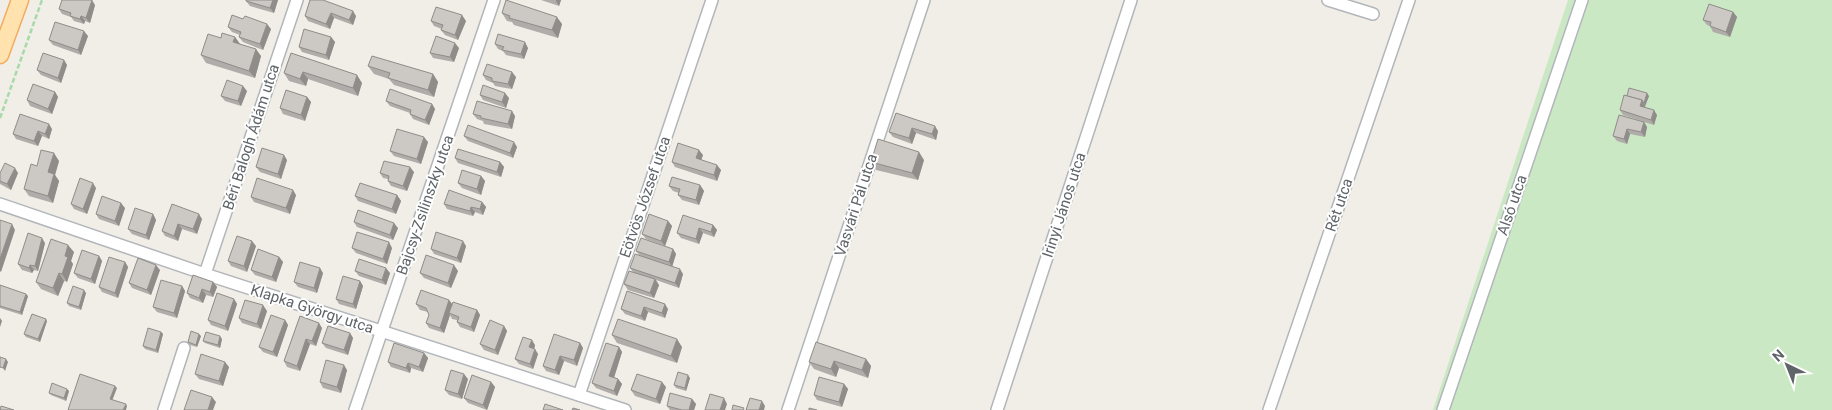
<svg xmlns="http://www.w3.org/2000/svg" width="1832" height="410" viewBox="0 0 1832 410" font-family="Roboto,sans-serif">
  <rect width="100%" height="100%" fill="#f1ede7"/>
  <!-- green -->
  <path fill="#cbe8c4" d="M1568 0H1832V410H1433Z"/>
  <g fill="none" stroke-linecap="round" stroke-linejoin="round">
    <defs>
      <g id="street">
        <path d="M1328 0 1373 14"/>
        <path d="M0 204 205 274 625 410"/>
        <path d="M205 274 297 0"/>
        <path d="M579 395 712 0"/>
        <path d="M164 410 184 348"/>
        <path d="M355 410 494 0"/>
        <path d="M788 410 924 0"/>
        <path d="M997 410 1131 0"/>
        <path d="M1269 410 1409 0"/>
        <path d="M1443 410 1582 0"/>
      </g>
      <path id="primary" d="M0 55 20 0"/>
    </defs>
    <!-- street casing -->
    <use href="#street" stroke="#b2b6ba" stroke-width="14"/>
    <!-- primary casing -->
    <use href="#primary" stroke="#f3ac5f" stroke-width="19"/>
    <!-- path -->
    <path stroke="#a7daaa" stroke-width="2.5" stroke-dasharray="5 2.5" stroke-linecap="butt" d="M0 118 42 0"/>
    <!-- street -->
    <use href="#street" stroke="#fff" stroke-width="11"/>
    <!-- primary -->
    <use href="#primary" stroke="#ffe2ae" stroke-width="16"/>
  </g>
  <!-- wall -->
  <g fill="#afaca9">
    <path d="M278 0 274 13 250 6 246 1Z"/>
    <path d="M310 0 356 16 353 25 334 18 330 29 308 21 305 16Z"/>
    <path d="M541 0H561L559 6Z"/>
    <path d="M95 5 90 23 85 21 84 24 74 21 71 17 62 14 59 9Z"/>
    <path d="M1733 12 1737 17 1730 37 1713 32 1710 26 1707 25 1703 20Z"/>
    <path d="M502 13 562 24 558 38 514 25 512 22 507 21Z"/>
    <path d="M431 21H466L458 40 445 35 441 30 442 29 434 26Z"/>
    <path d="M228 27 271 29 263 50 243 42 239 37 240 35 232 32Z"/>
    <path d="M88 36 81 55 53 45 49 40Z"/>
    <path d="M235 37 240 44 261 56 255 78 206 63 201 55 221 38Z"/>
    <path d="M331 37 335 42 329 60 302 52 299 47Z"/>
    <path d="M495 44 528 48 524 59 506 55 503 51 498 49Z"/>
    <path d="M459 48 454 62 433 58 430 53Z"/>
    <path d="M291 53 362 83 358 96 308 79 306 86 289 81 284 73Z"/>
    <path d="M64 60 67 65 61 83 41 75 37 70Z"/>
    <path d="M368 66 433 74 438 82 434 97 394 85 389 79 374 74Z"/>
    <path d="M483 75 516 77 512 89 495 86 493 83 486 80Z"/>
    <path d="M247 91 241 106 225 101 221 96Z"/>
    <path d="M55 92 58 97 52 114 30 106 27 100Z"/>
    <path d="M480 95 509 98 506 108 483 100Z"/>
    <path d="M1627 96H1649L1645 107 1657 115 1654 125 1644 122 1647 127 1645 137 1630 134 1627 144 1617 141 1613 136 1642 121 1623 115 1620 110Z"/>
    <path d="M307 97 311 102 305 121 283 114 280 108Z"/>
    <path d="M386 101 432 104 435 109 429 125 413 119 410 114V113L390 106Z"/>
    <path d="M896 113 938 131 936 140 916 133 912 144 893 137 889 132Z"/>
    <path d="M473 114 515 116 512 129 484 124 483 121 477 119Z"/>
    <path d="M52 129 49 139 42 136 38 146 16 139 13 134Z"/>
    <path d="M464 136 517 147 513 158 468 141Z"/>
    <path d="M428 142 421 164 394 156 390 151Z"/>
    <path d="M703 155 701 160 721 170 717 181 675 167 672 162Z"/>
    <path d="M455 158 500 162 504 167 501 177 458 163Z"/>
    <path d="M287 160 281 179 260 172 256 167Z"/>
    <path d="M924 160 918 180 876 170 871 162Z"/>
    <path d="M59 161 55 175 59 181 53 203 29 196 24 189 37 166Z"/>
    <path d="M414 172 407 191 391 186 388 181V179L383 178 380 173Z"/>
    <path d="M0 173H18L11 190 0 184Z"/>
    <path d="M481 176 485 181 481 195 462 188 458 183Z"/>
    <path d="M700 185 704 191 699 205 682 200 678 195 679 193 673 191 669 186Z"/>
    <path d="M96 188 87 214 74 209 71 204Z"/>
    <path d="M296 195 290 214 254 202 251 197Z"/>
    <path d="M397 195 401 201 396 214 358 201 355 196Z"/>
    <path d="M482 202 486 207 483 215 475 212 473 216 447 209 444 204Z"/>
    <path d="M172 204 202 219 197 234 182 229 178 241 165 236 162 231Z"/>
    <path d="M125 208 119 226 99 219 96 214Z"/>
    <path d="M153 214 156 220 149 240 132 234 128 229Z"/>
    <path d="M668 221 672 226 665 246 646 239 642 234Z"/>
    <path d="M354 222 398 228 393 240 357 227Z"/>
    <path d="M713 225 717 230 714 237 703 233 699 244 681 238 677 233Z"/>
    <path d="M45 243 38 271 34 270 32 273 22 270 18 264Z"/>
    <path d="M256 246 247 272 231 266 228 261Z"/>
    <path d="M466 246 461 263 434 254 431 249Z"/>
    <path d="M352 248H392L387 264 356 253Z"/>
    <path d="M673 249 676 254 672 267 683 274 679 288 656 280 659 285 654 298 628 290 624 284 633 272 630 268 640 256 636 251Z"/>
    <path d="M74 252 71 261 73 264 67 282 64 281 58 296 41 289 36 282Z"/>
    <path d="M99 256 102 261 95 284 78 278 74 273Z"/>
    <path d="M279 257 283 262 276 282 255 275 251 270Z"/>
    <path d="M125 262 128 267 118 298 102 292 99 287Z"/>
    <path d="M160 270 151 295 132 288 129 283Z"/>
    <path d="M355 271 390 273 386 285 359 276Z"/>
    <path d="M458 271 451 288 424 278 420 273Z"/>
    <path d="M323 273 317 293 298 287 294 282Z"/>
    <path d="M360 281 363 286 356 309 339 304 336 299Z"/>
    <path d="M213 282 217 287 213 297 206 295 203 303 190 298 187 293Z"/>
    <path d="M0 285 28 296 22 315 0 308Z"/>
    <path d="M182 286 185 291 177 318 157 312 153 307Z"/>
    <path d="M627 291 668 309 665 318 648 312 645 321 625 314 621 309Z"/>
    <path d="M86 293 81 310 69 306 67 303Z"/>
    <path d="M234 299 237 304 228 331 211 325 208 320Z"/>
    <path d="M416 304H452L477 310 480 315 474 332 460 327 457 322V320L452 319 450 315 444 333 429 328 426 323 429 315 428 312 420 310Z"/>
    <path d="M267 311 261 329 242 323 239 318Z"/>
    <path d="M300 316 322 328 316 346 310 344 300 371 287 367 284 361Z"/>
    <path d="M285 320 288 325 277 357 263 352 259 347Z"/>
    <path d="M47 321 40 342 26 337 24 334Z"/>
    <path d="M504 326 507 331 498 355 484 350 480 344Z"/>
    <path d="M161 332 163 334 158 353 145 349 143 346Z"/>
    <path d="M350 333 353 338 348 355 326 348 322 343Z"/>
    <path d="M612 335 682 347 677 363 617 343Z"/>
    <path d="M201 336 197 347 190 345 188 342Z"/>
    <path d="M222 339 220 348 205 343 203 341Z"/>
    <path d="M580 343 583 348 577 366 564 361 559 375 546 371 543 366Z"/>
    <path d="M535 345 534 349 538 354 533 369 519 364 515 359Z"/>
    <path d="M619 347 622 352 614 377 618 379 622 384 617 396 596 388 592 383Z"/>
    <path d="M424 353 428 358 423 372 411 368 410 373 391 367 388 362Z"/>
    <path d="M866 359 871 366 868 378 839 368 836 377 814 369 809 362Z"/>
    <path d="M229 367 223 386 199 379 195 374Z"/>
    <path d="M347 370 341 393 323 388 320 382Z"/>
    <path d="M690 378 686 391 676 388 674 385Z"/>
    <path d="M468 379 462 399 449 395 445 390Z"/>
    <path d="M491 382 495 387 487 410 468 403 464 398Z"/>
    <path d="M844 384 848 389 842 407 817 400 814 395Z"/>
    <path d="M666 387 660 404 635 396 631 390Z"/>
    <path d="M69 391 66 401 51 395 49 393Z"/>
    <path d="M692 399 696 404 694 410H670L667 406Z"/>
  </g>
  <!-- shaded-wall -->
  <g fill="#8f8c89">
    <path d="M92 0 95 5 90 23 86 18Z"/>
    <path d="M273 0H278L274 13 270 8Z"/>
    <path d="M556 0H561L559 6 556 1Z"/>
    <path d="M353 11 356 16 353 25 349 20Z"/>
    <path d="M1733 12 1737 17 1730 37 1726 32Z"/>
    <path d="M331 13 334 18 330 29 326 24Z"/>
    <path d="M462 15 466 21 458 40 455 35Z"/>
    <path d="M81 16 85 21 84 24 80 19Z"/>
    <path d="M557 17 562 24 558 38 552 30Z"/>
    <path d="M267 24 271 29 263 50 260 44Z"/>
    <path d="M84 31 88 36 81 55 78 50Z"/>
    <path d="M235 37 240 44 233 42Z"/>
    <path d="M331 37 335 42 329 60 326 55Z"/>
    <path d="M525 42 528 48 524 59 521 54Z"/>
    <path d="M455 43 459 48 454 62 450 57Z"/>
    <path d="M256 49 261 56 255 78 249 71Z"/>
    <path d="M64 60 67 65 61 83 58 78Z"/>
    <path d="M303 72 308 79 306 86 300 79Z"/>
    <path d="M512 72 516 77 512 89 508 84Z"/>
    <path d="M433 74 438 82 434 97 428 90Z"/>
    <path d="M357 75 362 83 358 96 353 88Z"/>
    <path d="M243 86 247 91 241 106 238 101Z"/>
    <path d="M55 92 58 97 52 114 48 109Z"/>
    <path d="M505 93 509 98 506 108 502 102Z"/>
    <path d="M1647 93 1649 96 1645 106 1644 103Z"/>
    <path d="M307 97 311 102 305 121 301 115Z"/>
    <path d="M1642 100 1645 106 1644 111 1640 106Z"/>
    <path d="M432 104 435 109 429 125 425 120Z"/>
    <path d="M1654 110 1657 115 1654 125 1651 120Z"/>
    <path d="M512 111 515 116 512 129 508 124Z"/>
    <path d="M1644 122 1647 127 1645 137 1641 132Z"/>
    <path d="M49 124 52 129 49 139 45 134Z"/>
    <path d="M935 126 938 131 936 140 932 134Z"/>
    <path d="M912 128 916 133 912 144 909 138Z"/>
    <path d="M1627 129 1630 134 1627 144 1624 139Z"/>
    <path d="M38 131 42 136 38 146 34 141Z"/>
    <path d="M424 137 428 142 421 164 417 159Z"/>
    <path d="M514 142 517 147 513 158 510 153Z"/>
    <path d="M699 150 703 155 700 163 696 158Z"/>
    <path d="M919 152 924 160 918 180 912 173Z"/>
    <path d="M54 153 59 161 55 175 59 181 53 203 48 196V172Z"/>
    <path d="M284 155 287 160 281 179 278 174Z"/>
    <path d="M500 162 504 167 501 177 497 172Z"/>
    <path d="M717 165 721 170 717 181 714 175Z"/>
    <path d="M410 167 414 172 407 191 403 186Z"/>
    <path d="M15 168 18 173 11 190 7 184Z"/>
    <path d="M481 176 485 181 481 195 477 189Z"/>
    <path d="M93 183 96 188 87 214 83 209Z"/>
    <path d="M700 185 704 191 699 205 696 200Z"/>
    <path d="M293 190 296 195 290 214 286 208Z"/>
    <path d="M397 195 401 201 396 214 392 209Z"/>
    <path d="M482 202 486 207 483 215 480 209Z"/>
    <path d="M121 203 125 208 119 226 115 221Z"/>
    <path d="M471 207 475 212 473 216 470 211Z"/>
    <path d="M153 214 156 220 149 240 146 235Z"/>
    <path d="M199 214 202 219 197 234 193 229Z"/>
    <path d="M668 221 672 226 665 246 661 241Z"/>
    <path d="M394 223 398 228 393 240 390 235Z"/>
    <path d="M12 224 15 230 1 272 0 271V259Z"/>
    <path d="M178 224 182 229 178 241 174 236Z"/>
    <path d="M713 225 717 230 714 237 711 232Z"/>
    <path d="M699 228 703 233 699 244 696 239Z"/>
    <path d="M42 238 45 243 38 271 35 266Z"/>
    <path d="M252 241 256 246 247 272 244 266Z"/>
    <path d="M463 241 466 246 461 263 457 258Z"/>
    <path d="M389 242 392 248 387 264 383 259Z"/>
    <path d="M68 245 74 252 71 261 73 264 67 282 62 274 65 256Z"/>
    <path d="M673 249 676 254 672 267 669 262Z"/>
    <path d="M99 256 102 261 95 284 91 279Z"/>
    <path d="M279 257 283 262 276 282 272 277Z"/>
    <path d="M125 262 128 267 118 298 115 293Z"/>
    <path d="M30 265 34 270 32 273 29 268Z"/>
    <path d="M156 265 160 270 151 295 147 290Z"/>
    <path d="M454 265 458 271 451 288 448 283Z"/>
    <path d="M320 268 323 273 317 293 314 288Z"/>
    <path d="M386 268 390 273 386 285 382 280Z"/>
    <path d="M680 269 683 274 679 288 675 283Z"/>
    <path d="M59 273 64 281 58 296 53 288Z"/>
    <path d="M655 279 659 285 654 298 650 293Z"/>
    <path d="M360 281 363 286 356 309 353 304Z"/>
    <path d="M213 282 217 287 213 297 210 292Z"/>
    <path d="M182 286 185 291 177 318 174 313Z"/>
    <path d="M202 289 206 295 203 303 199 298Z"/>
    <path d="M84 290 86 293 81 310 79 307Z"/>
    <path d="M26 294 28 296 22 315 20 312Z"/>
    <path d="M234 299 237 304 228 331 225 326Z"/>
    <path d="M449 300 453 305 449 313 450 315 444 333 440 328Z"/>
    <path d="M665 304 668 309 665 318 662 313Z"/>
    <path d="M263 305 267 311 261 329 257 324Z"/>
    <path d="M644 307 648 312 645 321 641 316Z"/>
    <path d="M477 310 480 315 474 332 471 327Z"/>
    <path d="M0 318 2 321 0 327Z"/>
    <path d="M46 319 47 321 40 342 38 339Z"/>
    <path d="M285 320 288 325 277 357 273 352Z"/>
    <path d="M319 323 322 328 316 346 312 341Z"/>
    <path d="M504 326 507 331 498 355 495 350Z"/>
    <path d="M161 332 163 334 158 353 156 350Z"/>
    <path d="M350 333 353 338 348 355 344 350Z"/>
    <path d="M199 334 201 336 197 347 196 345Z"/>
    <path d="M220 336 222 339 220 348 218 345Z"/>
    <path d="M306 339 310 344 300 371 297 366Z"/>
    <path d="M677 339 682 347 677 363 671 356Z"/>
    <path d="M532 340 535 345 533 353 529 347Z"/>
    <path d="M580 343 583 348 577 366 574 360Z"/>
    <path d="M619 347 622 352 613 381 609 376Z"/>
    <path d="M535 349 538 354 533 369 530 364Z"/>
    <path d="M424 353 428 358 423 372 419 367Z"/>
    <path d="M560 356 564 361 559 375 555 370Z"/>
    <path d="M6 359 8 362 5 371 3 368Z"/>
    <path d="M866 359 871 366 868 378 862 370Z"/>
    <path d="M834 361 839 368 836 377 831 369Z"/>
    <path d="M225 362 229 367 223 386 219 381Z"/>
    <path d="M408 363 411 368 410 373 406 368Z"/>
    <path d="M344 365 347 370 341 393 337 387Z"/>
    <path d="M464 374 468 379 462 399 458 394Z"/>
    <path d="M688 375 690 378 686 391 685 388Z"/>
    <path d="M618 379 622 384 617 396 614 391Z"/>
    <path d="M491 382 495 387 487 410 483 405Z"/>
    <path d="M662 382 666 387 660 404 656 399Z"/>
    <path d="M844 384 848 389 842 407 839 402Z"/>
    <path d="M115 386 117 388 112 401 110 399Z"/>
    <path d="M67 389 69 391 66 401 64 398Z"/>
    <path d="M212 397 216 402 213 410H208Z"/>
    <path d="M724 398 727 404 725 410H720Z"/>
    <path d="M692 399 696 404 694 410H689Z"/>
    <path d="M762 401 765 406 764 410H759Z"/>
    <path d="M126 404 127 406 126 410H123Z"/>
  </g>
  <!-- building -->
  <g fill="#ccc8c4" stroke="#8f8c89">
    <path d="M62 0H92L86 18 81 16 80 19 70 16 71 13 59 9Z"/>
    <path d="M246 0H273L270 8 246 1Z"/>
    <path d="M310 0H323L353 11 349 20 331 13 326 24 305 16Z"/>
    <path d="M506 0 557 17 552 30 509 18 510 16 502 13Z"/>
    <path d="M1709 4 1733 12 1726 32 1710 26 1711 22 1703 20Z"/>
    <path d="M436 7 462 15 455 35 441 30 443 25 431 21Z"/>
    <path d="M232 15 243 19 245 16 267 24 260 44 239 37 241 32 228 27Z"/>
    <path d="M55 22 84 31 78 50 49 40Z"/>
    <path d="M304 29 331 37 326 55 299 47Z"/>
    <path d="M222 33 235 37 233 42 256 49 249 71 201 55 208 34 221 38Z"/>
    <path d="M498 34 525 42 521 54 502 50 504 47 495 44Z"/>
    <path d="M436 36 455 43 450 57 430 53Z"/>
    <path d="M43 53 64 60 58 78 37 70Z"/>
    <path d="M291 53 357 75 353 88 303 72 300 79 284 73Z"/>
    <path d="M372 56 433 74 428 90 388 78 390 73 368 66Z"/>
    <path d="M487 64 512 72 508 84 492 81V78L483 75Z"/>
    <path d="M227 80 243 86 238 101 221 96Z"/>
    <path d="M33 84 55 92 48 109 27 100Z"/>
    <path d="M483 85 505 93 502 102 480 95Z"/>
    <path d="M1629 88 1647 93 1644 103 1642 100 1627 96Z"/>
    <path d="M390 89 432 104 425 120 410 114 411 110 386 101Z"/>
    <path d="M286 90 307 97 301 115 280 108Z"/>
    <path d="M1624 95 1642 100 1640 106 1654 110 1651 120 1620 110Z"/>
    <path d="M477 101 512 111 508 124 481 118V116L473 114Z"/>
    <path d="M896 113 935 126 932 134 912 128 909 138 889 132Z"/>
    <path d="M20 114 49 124 45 134 38 131 34 141 13 134Z"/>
    <path d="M1619 115 1644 122 1641 132 1627 129 1624 139 1613 136Z"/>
    <path d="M468 125 514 142 510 153 464 136Z"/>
    <path d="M397 129 424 137 417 159 390 151Z"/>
    <path d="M878 139 919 152 912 173 871 162Z"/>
    <path d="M678 143 699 150 696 158 717 165 714 175 672 162Z"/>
    <path d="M262 148 284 155 278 174 256 167Z"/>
    <path d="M458 149 500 162 497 172 455 158Z"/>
    <path d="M41 150 54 153 48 172 54 174 48 196 24 189 31 164 37 166Z"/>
    <path d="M384 161 410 167 403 186 388 181 389 176 380 173Z"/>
    <path d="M5 163 15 168 7 184 0 181V173Z"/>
    <path d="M462 170 481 176 477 189 458 183Z"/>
    <path d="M672 177 700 185 696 200 678 195 680 189 669 186Z"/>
    <path d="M80 178 93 183 83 209 71 204Z"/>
    <path d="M257 178 293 190 286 208 251 197Z"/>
    <path d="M360 183 397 195 392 209 355 196Z"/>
    <path d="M449 190 482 202 480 209 471 207 470 211 444 204Z"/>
    <path d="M102 196 121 203 115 221 96 214Z"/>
    <path d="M172 204 199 214 193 229 178 224 174 236 162 231Z"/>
    <path d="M135 208 153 214 146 235 128 229Z"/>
    <path d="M358 210 394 223 390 235 354 222Z"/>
    <path d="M649 214 668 221 661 241 642 234Z"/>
    <path d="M683 215 713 225 711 232 699 228 696 239 677 233Z"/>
    <path d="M0 220 12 224 0 259Z"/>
    <path d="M357 232 389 242 383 259 352 248Z"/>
    <path d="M436 232 463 241 457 258 431 249Z"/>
    <path d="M28 233 42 238 35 266 30 265 29 268 18 264Z"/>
    <path d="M237 236 252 241 244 266 228 261Z"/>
    <path d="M641 238 673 249 669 262 636 251Z"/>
    <path d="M51 239 68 245 65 256 68 257 62 274 59 273 53 288 36 282Z"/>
    <path d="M258 249 279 257 272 277 251 270Z"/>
    <path d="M82 250 99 256 91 279 74 273Z"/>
    <path d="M635 254 680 269 675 283 630 268Z"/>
    <path d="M426 255 454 265 448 283 420 273Z"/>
    <path d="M109 257 125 262 115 293 99 287Z"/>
    <path d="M138 258 156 265 147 290 129 283Z"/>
    <path d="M359 259 386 268 382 280 355 271Z"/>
    <path d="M300 262 320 268 314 288 294 282Z"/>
    <path d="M629 271 655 279 650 293 624 284Z"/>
    <path d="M193 275 213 282 210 292 202 289 199 298 187 293Z"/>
    <path d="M343 276 360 281 353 304 336 299Z"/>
    <path d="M161 280 182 286 174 313 153 307Z"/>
    <path d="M0 285 26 294 20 312 0 306Z"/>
    <path d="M73 286 84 290 79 307 67 303Z"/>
    <path d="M421 290 449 300 440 328 426 323 429 315 426 308 416 304Z"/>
    <path d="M627 291 665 304 662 313 644 307 641 316 621 309Z"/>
    <path d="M217 293 234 299 225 326 208 320Z"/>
    <path d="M245 300 263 305 257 324 239 318Z"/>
    <path d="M453 302 477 310 471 327 457 322 459 317 449 313Z"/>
    <path d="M32 314 46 319 38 339 24 334Z"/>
    <path d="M271 315 285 320 273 352 259 347Z"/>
    <path d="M300 316 319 323 312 341 306 339 297 366 284 361Z"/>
    <path d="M618 319 677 339 671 356 612 335Z"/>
    <path d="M490 320 504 326 495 350 480 344Z"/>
    <path d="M328 326 350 333 344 350 322 343Z"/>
    <path d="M148 328 161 332 156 350 143 346Z"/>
    <path d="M191 331 199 334 196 345 188 342Z"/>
    <path d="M206 332 220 336 218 345 203 341Z"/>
    <path d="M554 334 580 343 574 360 560 356 555 370 543 366Z"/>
    <path d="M523 337 532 340 529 347 535 349 530 364 515 359Z"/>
    <path d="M816 342 866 359 862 370 834 361 831 369 809 362Z"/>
    <path d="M394 343 424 353 419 367 408 363 406 368 388 362Z"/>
    <path d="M606 343 619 347 609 376 618 379 614 391 592 383Z"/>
    <path d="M201 354 225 362 219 381 195 374Z"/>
    <path d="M0 357 6 359 3 368 0 367Z"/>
    <path d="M326 360 344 365 337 387 320 382Z"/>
    <path d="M451 370 464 374 458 394 445 390Z"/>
    <path d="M678 372 688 375 685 388 674 385Z"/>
    <path d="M80 374 115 386 110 399 126 404 123 410H68Z"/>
    <path d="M637 374 662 382 656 399 631 390Z"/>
    <path d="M472 375 491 382 483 405 464 398Z"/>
    <path d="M819 377 844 384 839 402 814 395Z"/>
    <path d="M52 383 67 389 64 398 49 393Z"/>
    <path d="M191 390 212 397 208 410H184Z"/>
    <path d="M670 393 692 399 689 410H682L667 406Z"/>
    <path d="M710 394 724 398 720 410H705Z"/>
    <path d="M750 398 762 401 759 410H746Z"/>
    <path d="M545 404 563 410H543Z"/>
    <path d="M733 405 744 408 743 410H732Z"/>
    <path d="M1 406 14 410H0Z"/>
    <path d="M573 408 580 410H572Z"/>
    <path d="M809 408 817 410H809Z"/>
  </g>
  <g text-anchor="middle" stroke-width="4" stroke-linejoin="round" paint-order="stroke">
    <!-- street labels -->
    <g font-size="15" fill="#5f6468" stroke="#fff">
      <text transform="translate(251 137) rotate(-72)" y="5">Béri Balogh Ádám utca</text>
      <text transform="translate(645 197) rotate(-71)" y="5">Eötvös József utca</text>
      <text transform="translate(425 205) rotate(-71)" y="5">Bajcsy-Zsilinszky utca</text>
      <text transform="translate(856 205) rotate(-72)" y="5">Vasvári Pál utca</text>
      <text transform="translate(1064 205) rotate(-72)" y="5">Irinyi János utca</text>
      <text transform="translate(1339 205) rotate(-71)" y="5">Rét utca</text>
      <text transform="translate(1512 205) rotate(-71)" y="5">Alsó utca</text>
      <text transform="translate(312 309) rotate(18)" y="5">Klapka György utca</text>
    </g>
  </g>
  <!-- north arrow -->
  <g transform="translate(1787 365) rotate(317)" stroke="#ffffff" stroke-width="4" paint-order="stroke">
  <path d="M0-4L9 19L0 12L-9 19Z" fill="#5f6468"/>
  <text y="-8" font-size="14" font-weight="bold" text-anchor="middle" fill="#5f6468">N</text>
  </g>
</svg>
